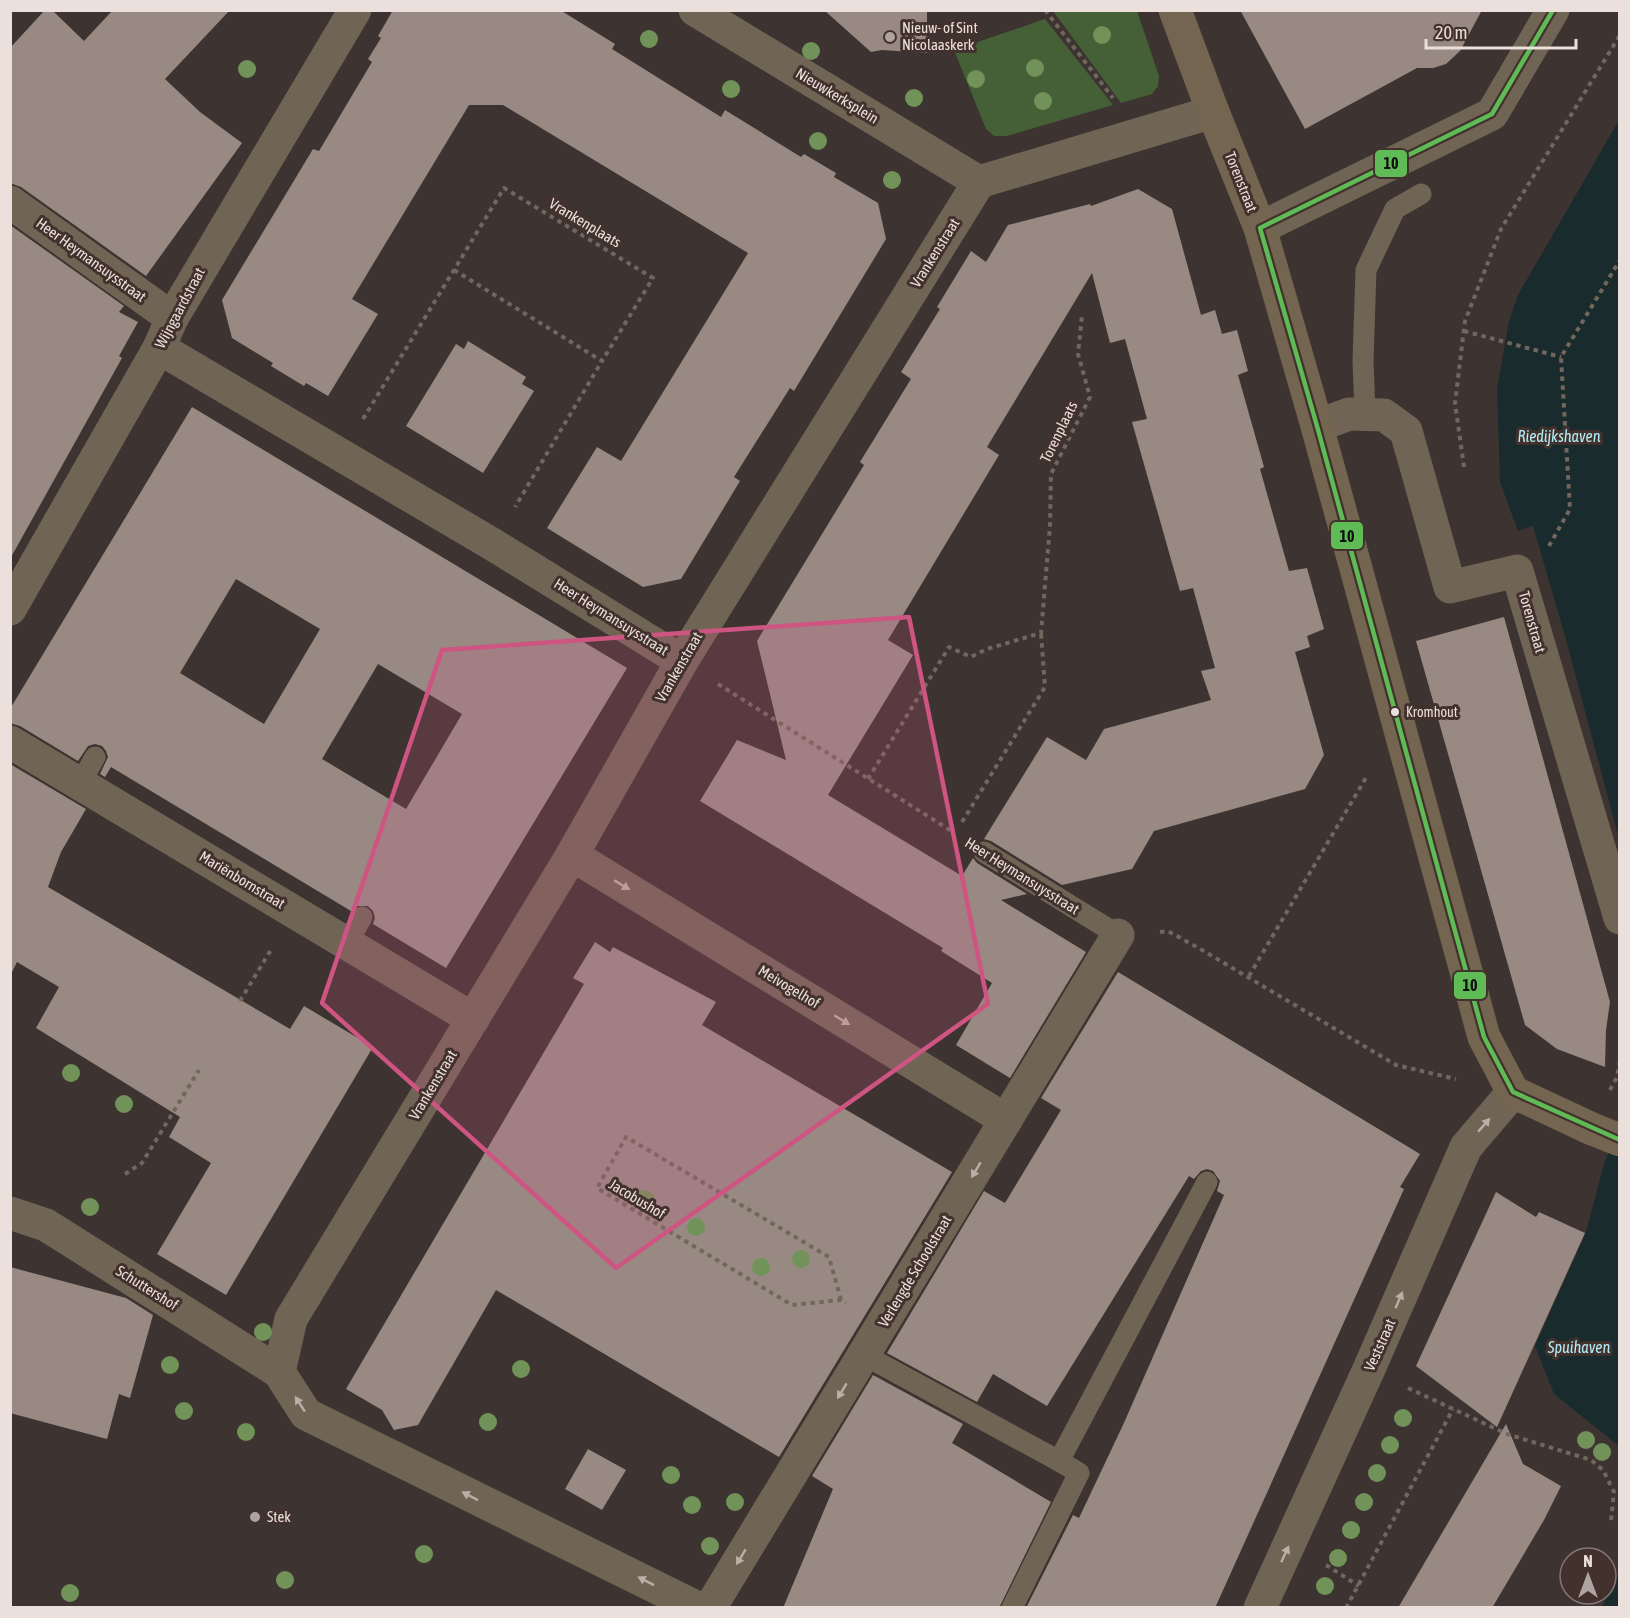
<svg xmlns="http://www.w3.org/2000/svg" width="1630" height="1618" viewBox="0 0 1630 1618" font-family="'Asap Condensed',sans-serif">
  <rect width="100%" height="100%" fill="#3d3431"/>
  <!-- green -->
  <g fill="#455f36">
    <path d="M1053 11H1137L1159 76 1158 86 1152 94 1121 103Z"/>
    <path d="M1045 19 1113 105 1007 136H994L986 129 954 50Z"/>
  </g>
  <!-- water -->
  <g fill="#1a2b2d">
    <path d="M1619 120V839L1565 636 1533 526 1518 531 1500 482 1497 389 1509 321 1518 295Z"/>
    <path d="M1619 1126V1446L1554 1394 1535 1346 1586 1232 1603 1167Z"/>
    <path d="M1619 1572V1607H1602Z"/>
  </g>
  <!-- building -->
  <g fill="#988a82" fill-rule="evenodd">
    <path d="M45 10H52L84 41 113 10H230L165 79 200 112 242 143 146 276 21 187 10 183V48Z"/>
    <path d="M393 10H560L615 44 612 49 721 117 725 110 801 157 804 154 836 173 834 177 878 203 886 239 794 391 790 388 734 477 740 481 681 579 643 587 547 528 597 447 621 461 748 253 503 105H469L352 299 378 314 328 396 306 383 304 386 271 366 273 363 232 338 222 300 313 149 319 151 372 62 368 59 381 38 378 36Z"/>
    <path d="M824 10H927V53L882 50 871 52Z"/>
    <path d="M1240 10H1482L1460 51 1446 64 1433 68H1417L1305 129Z"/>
    <path d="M1138 189 1172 209 1201 315 1215 310 1222 334 1237 330 1248 371 1238 375 1264 467 1260 469 1289 571 1307 568 1324 629 1307 636 1310 647 1295 652 1324 755 1305 789 1154 831 1132 869 1062 885 991 841 984 839 1047 737 1086 760 1104 729 1211 700 1201 671 1215 668 1193 588 1180 591 1132 422 1147 419 1125 339 1110 343 1092 273 987 447 999 455 888 640 913 655 828 795 962 876 973 858 977 863 1027 894 1001 900 1086 952 1010 1078 956 1045 992 983 941 951 943 948 700 801 737 740 786 760 757 641 864 465 860 462 911 379 901 372 940 309 937 307 971 251 986 262 1008 225 1090 204 1091 206Z"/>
    <path d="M10 225 124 306 119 312 138 322 119 356 122 358 10 559Z"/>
    <path d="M468 341 526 377 522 384 534 391 483 473 406 426 456 344 464 349Z"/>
    <path d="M192 407 627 668 446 968 373 924 375 918 373 911 368 906H356L351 911 111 767 105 777 100 774 108 757 106 751 102 746 95 744 88 746 78 761 20 726 10 723V709ZM236 579 320 629 264 724 180 673ZM378 664 462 714 406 809 322 759Z"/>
    <path d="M1504 617 1610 1002 1606 1030 1605 1067 1557 1049 1525 1025 1416 641Z"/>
    <path d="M10 764 86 809 61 852 48 887 290 1029 304 1006 373 1047 226 1295 157 1254 211 1163 169 1137 180 1117 36 1028 59 987 17 962 10 976Z"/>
    <path d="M595 942 610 952 613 947 716 1002 702 1025 952 1172 779 1457 496 1290 418 1425 394 1430 382 1410 346 1389 584 984 573 978Z"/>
    <path d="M1118 972 1420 1154 1400 1187 1404 1189 1215 1608H1026L1073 1515 1079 1518 1123 1425 1224 1195 1217 1191 1220 1181 1213 1171 1207 1169 1201 1171 1194 1179 1189 1176 1047 1406 993 1374 977 1402 887 1353 984 1191 1005 1203 1061 1110 1041 1098Z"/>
    <path d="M1496 1192 1536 1217 1539 1212 1585 1233 1497 1427 1416 1366Z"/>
    <path d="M10 1267 126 1298 153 1315 130 1398 119 1394 107 1439 10 1413Z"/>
    <path d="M873 1375 963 1424 952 1443 1051 1502 999 1608H783L833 1489 812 1476Z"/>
    <path d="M1506 1424 1523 1464 1561 1486 1544 1520 1492 1608H1398Z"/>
    <path d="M588 1449 626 1470 602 1510 565 1489Z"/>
  </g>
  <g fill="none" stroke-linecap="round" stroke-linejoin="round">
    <!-- path -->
    <g stroke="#71675d" stroke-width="4" stroke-dasharray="4.5 4.5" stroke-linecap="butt">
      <path d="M1045 10 1113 98"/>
      <path d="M454 270 602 361 515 507"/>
      <path d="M1464 331 1561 357"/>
      <path d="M363 419 504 188 653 278 602 361"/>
      <path d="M1464 467 1455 403 1465 321 1501 229 1620 35"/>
      <path d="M1549 546 1570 509 1561 357 1620 260"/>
      <path d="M718 684 953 832"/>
      <path d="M868 779 949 647 971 657 987 649 1041 633 1050 526 1051 474 1090 397 1078 354 1082 315"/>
      <path d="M962 822 1045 687 1041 633"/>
      <path d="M1160 932 1168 931 1202 950 1396 1065 1456 1079"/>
      <path d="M1249 976 1367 776"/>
      <path d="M240 1001 272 948"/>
      <path d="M1610 1090 1617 1077 1620 1060"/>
      <path d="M125 1174 142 1163 199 1070"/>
      <path d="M841 1300 829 1257 626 1137 597 1188 792 1305 841 1300 846 1303"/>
      <path d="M1408 1388 1507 1434 1591 1460 1603 1470 1614 1492 1611 1521"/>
      <path d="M1326 1565 1359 1586"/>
      <path d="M1346 1608 1453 1409"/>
    </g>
    <!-- lane -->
    <g stroke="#706455" stroke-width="21">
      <path d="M1365 414 1363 361 1366 270 1395 209 1421 194"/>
      <path d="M80 784 95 757"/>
      <path d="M984 852 1118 935"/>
      <path d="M347 943 362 917"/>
      <path d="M864 1355 1059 1461 1207 1182"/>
      <path d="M1012 1608 1079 1473 1059 1461"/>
    </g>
    <!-- street -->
    <g stroke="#706455" stroke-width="33">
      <path d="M695 10 979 182"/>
      <path d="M10 202 172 318"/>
      <path d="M1260 228 1492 114 1553 10"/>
      <path d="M159 348 492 544 682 661"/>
      <path d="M1317 426 1349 414 1384 415 1406 431 1450 587 1517 571 1620 918"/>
      <path d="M10 609 159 348 172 318 355 10"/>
      <path d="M10 742 473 1019"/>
      <path d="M572 855 1006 1120"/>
      <path d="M10 1213 46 1225 279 1372 306 1414 698 1608"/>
      <path d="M279 1372 291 1319 572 855 682 661 979 182 1213 112"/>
      <path d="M710 1608 1118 935"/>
      <path d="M1260 1608 1369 1369 1466 1147 1513 1092"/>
    </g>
    <!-- secondary -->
    <path stroke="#746550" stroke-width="33" d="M1175 10 1213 112 1260 228 1317 426 1484 1037 1513 1092 1592 1129 1620 1140"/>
    <defs>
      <path id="bus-1" d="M1553 10 1492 114 1260 228 1317 426 1484 1037 1513 1092 1620 1140"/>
    </defs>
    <!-- bus-1 casing -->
    <use href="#bus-1" stroke="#42312c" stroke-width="9"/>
    <!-- bus-1 -->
    <use href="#bus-1" stroke="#5fbb56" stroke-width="4.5"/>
  </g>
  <!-- trees -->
  <g fill="#719359">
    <circle cx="1102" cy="35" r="9"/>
    <circle cx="649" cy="39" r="9"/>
    <circle cx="811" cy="51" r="9"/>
    <circle cx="1035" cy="68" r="9"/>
    <circle cx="247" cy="69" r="9"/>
    <circle cx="976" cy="79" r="9"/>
    <circle cx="731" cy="89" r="9"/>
    <circle cx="914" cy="98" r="9"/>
    <circle cx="1043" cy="101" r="9"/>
    <circle cx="818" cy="141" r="9"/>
    <circle cx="892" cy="180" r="9"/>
    <circle cx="71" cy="1073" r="9"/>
    <circle cx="124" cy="1104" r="9"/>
    <circle cx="645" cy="1199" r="9"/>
    <circle cx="90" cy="1207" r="9"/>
    <circle cx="696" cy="1227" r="9"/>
    <circle cx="801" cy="1259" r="9"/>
    <circle cx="761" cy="1267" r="9"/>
    <circle cx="263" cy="1332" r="9"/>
    <circle cx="170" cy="1365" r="9"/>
    <circle cx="521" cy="1369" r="9"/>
    <circle cx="184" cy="1411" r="9"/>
    <circle cx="1403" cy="1418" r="9"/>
    <circle cx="488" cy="1422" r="9"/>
    <circle cx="246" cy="1432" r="9"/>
    <circle cx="1586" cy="1440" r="9"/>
    <circle cx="1390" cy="1445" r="9"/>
    <circle cx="1602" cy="1452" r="9"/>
    <circle cx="1377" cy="1473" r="9"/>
    <circle cx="671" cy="1475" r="9"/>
    <circle cx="735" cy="1502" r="9"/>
    <circle cx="1364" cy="1502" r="9"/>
    <circle cx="692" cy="1505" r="9"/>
    <circle cx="1351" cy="1530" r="9"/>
    <circle cx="710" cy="1546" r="9"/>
    <circle cx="424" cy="1554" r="9"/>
    <circle cx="1338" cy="1558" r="9"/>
    <circle cx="285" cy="1580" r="9"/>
    <circle cx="1325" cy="1586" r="9"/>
    <circle cx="70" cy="1593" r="9"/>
  </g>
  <!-- one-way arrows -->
  <defs><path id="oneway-solid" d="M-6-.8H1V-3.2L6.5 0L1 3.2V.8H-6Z" transform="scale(1.5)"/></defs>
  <g fill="#baaea6">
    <use href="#oneway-solid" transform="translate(622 885) rotate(31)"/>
    <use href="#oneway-solid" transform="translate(842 1020) rotate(31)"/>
    <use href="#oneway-solid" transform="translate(1484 1125) rotate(-49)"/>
    <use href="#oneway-solid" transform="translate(976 1170) rotate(121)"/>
    <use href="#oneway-solid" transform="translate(1399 1300) rotate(-67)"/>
    <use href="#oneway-solid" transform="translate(842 1391) rotate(121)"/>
    <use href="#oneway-solid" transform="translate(300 1404) rotate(-123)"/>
    <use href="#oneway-solid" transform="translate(470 1496) rotate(-153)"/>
    <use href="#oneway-solid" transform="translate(1285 1554) rotate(-65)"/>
    <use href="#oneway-solid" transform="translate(741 1557) rotate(121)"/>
    <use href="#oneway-solid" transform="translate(646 1581) rotate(-153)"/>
  </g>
  <!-- marked area -->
  <path fill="#ce5482" fill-opacity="0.2" stroke="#ce5482" stroke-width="4.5" stroke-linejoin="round" d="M909 617 988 1004 616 1268 322 1003 442 650Z"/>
  <!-- markers -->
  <g fill="#aea4a0" stroke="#42312c" stroke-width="2">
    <circle cx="890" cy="37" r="6"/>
    <circle cx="255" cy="1517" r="6"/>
  </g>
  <circle fill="#ebe0dc" stroke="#42312c" stroke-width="2" cx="1395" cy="712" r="5"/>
  <g text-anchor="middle" stroke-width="6" stroke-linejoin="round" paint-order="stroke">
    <!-- bus labels -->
    <g font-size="14" fill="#ebe0dc" stroke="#42312c" text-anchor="start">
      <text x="1406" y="717">Kromhout</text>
    </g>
    <!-- poi labels -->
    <g font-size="15" fill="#ebe0dc" stroke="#42312c" text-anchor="start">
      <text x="902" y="33">Nieuw- of Sint<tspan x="902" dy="17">Nicolaaskerk</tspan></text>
      <text x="267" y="1522">Stek</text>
    </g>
    <!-- street labels -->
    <g font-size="15" fill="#ebe0dc" stroke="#42312c">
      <text transform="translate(837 96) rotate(31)" y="5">Nieuwkerksplein</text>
      <text transform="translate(1241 182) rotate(68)" y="5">Torenstraat</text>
      <text transform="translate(585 223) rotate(31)" y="5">Vrankenplaats</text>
      <text transform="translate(935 253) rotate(-58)" y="5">Vrankenstraat</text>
      <text transform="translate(91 260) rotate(36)" y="5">Heer Heymansuysstraat</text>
      <text transform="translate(180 308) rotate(-62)" y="5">Wijngaardstraat</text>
      <text transform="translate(1059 432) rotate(-64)" y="5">Torenplaats</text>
      <text transform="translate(611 617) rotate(32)" y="5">Heer Heymansuysstraat</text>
      <text transform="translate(1532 622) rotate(74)" y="5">Torenstraat</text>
      <text transform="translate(679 667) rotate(-60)" y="5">Vrankenstraat</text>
      <text transform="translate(1022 876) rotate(32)" y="5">Heer Heymansuysstraat</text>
      <text transform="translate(242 880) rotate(31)" y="5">Mariënbornstraat</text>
      <text transform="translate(789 987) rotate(31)" y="5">Meivogelhof</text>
      <text transform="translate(433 1085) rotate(-59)" y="5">Vrankenstraat</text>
      <text transform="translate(637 1199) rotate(31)" y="5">Jacobushof</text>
      <text transform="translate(915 1271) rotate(-59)" y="5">Verlengde Schoolstraat</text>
      <text transform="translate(147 1288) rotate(32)" y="5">Schuttershof</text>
      <text transform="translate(1380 1345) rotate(-66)" y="5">Veststraat</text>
    </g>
    <!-- water labels -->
    <g font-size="16" font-style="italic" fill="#b1edf7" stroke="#42312c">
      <text x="1559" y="442">Riedijkshaven</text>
      <text x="1579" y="1353">Spuihaven</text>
    </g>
  </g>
  <g stroke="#42312c" stroke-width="2">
    <rect x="1374" y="149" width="34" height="29" rx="6" fill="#5fbb56"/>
    <rect x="1330" y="521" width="34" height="29" rx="6" fill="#5fbb56"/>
    <rect x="1453" y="971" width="34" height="29" rx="6" fill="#5fbb56"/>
  </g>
  <g font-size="16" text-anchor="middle" font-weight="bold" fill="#111">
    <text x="1391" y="169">10</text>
    <text x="1347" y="542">10</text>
    <text x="1470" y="991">10</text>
  </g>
  <!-- border -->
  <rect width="1630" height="1618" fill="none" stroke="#ebe0dc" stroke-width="24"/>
  <!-- north arrow -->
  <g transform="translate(1588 1576)"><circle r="28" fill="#42312c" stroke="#867772" stroke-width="1.5"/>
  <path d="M0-4.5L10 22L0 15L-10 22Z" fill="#aea4a0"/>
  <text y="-9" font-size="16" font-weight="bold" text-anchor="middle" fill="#ebe0dc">N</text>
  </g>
  <!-- scale -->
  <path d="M1426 39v9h150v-9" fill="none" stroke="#ebe0dc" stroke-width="3"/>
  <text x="1435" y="39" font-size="18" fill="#ebe0dc" stroke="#42312c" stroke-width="4.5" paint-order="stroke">20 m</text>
</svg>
